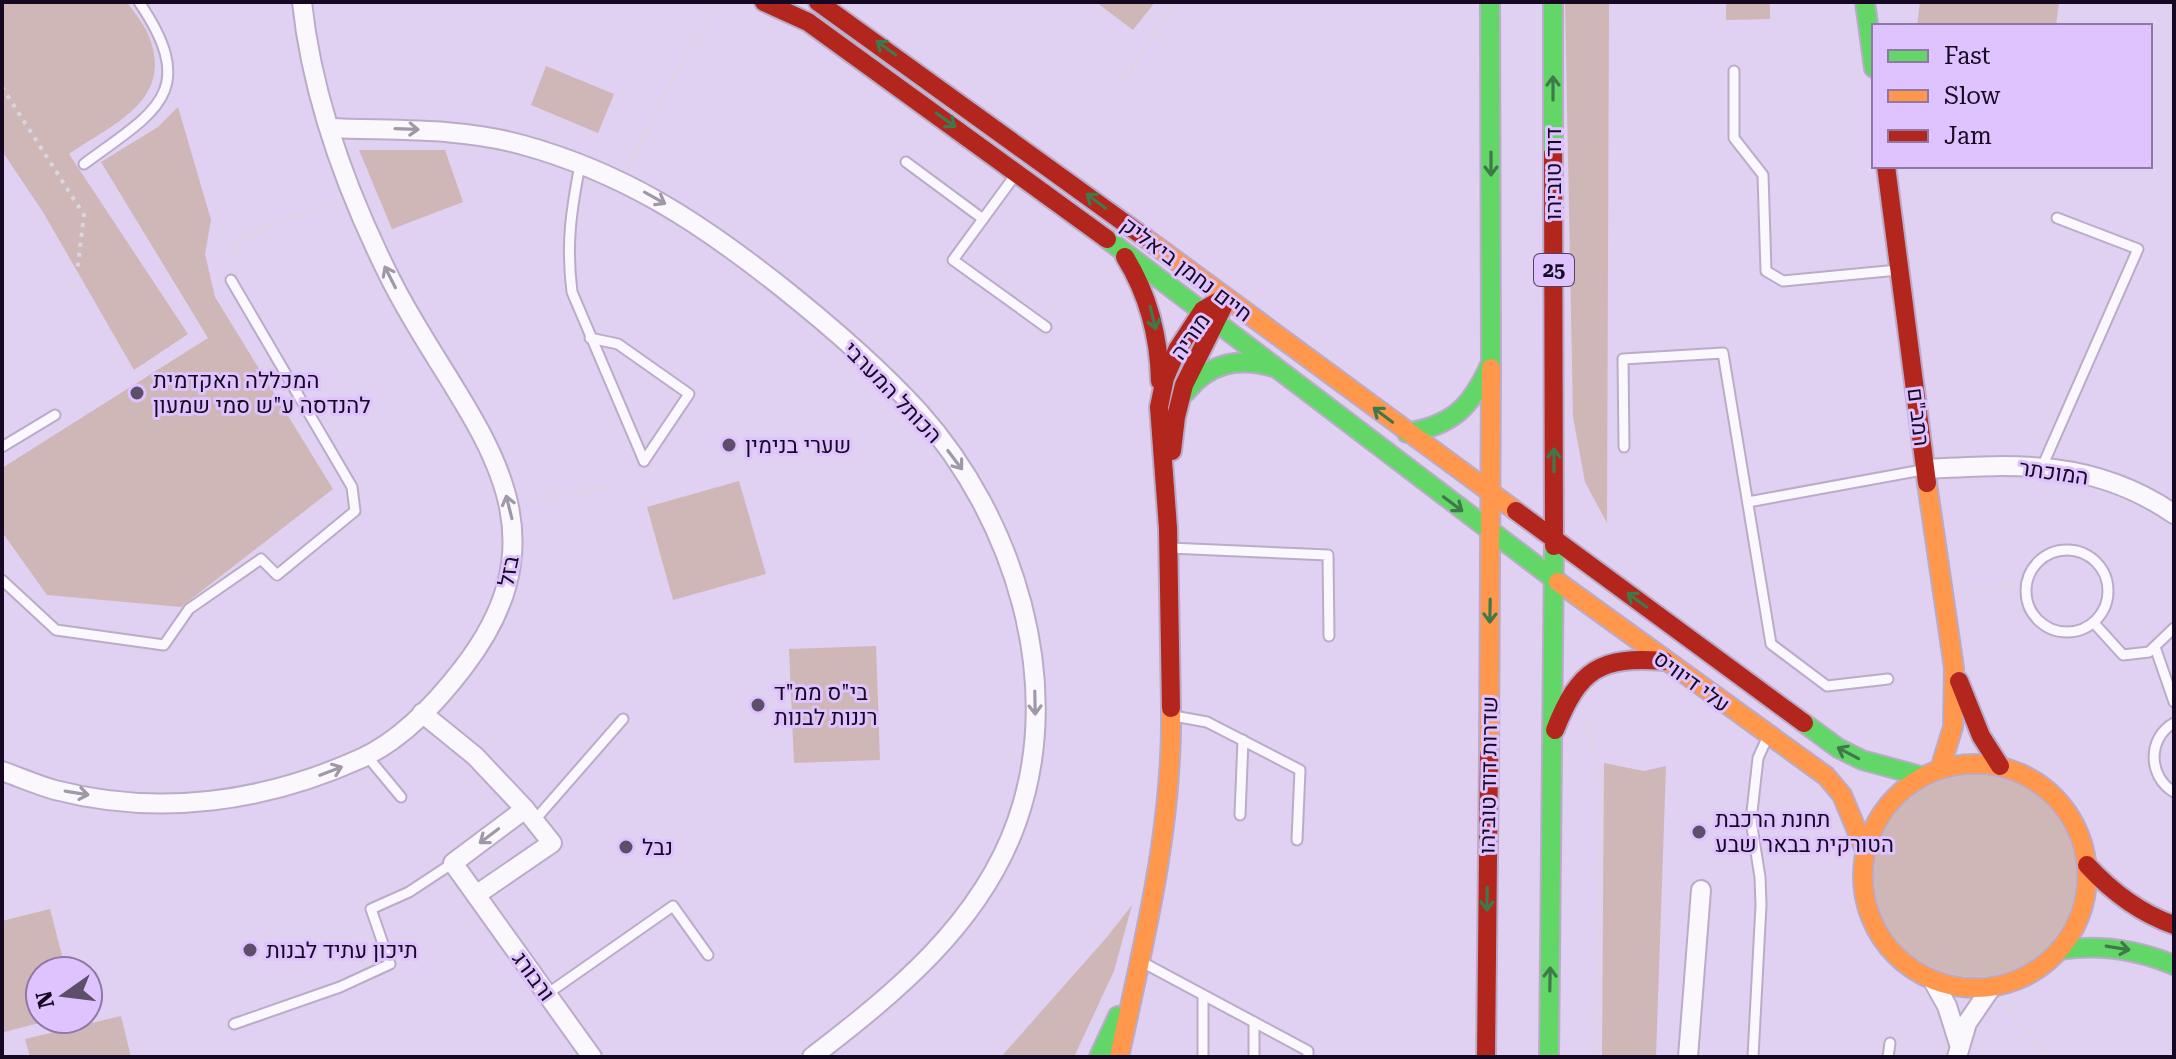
<svg xmlns="http://www.w3.org/2000/svg" width="2176" height="1059" viewBox="0 0 2176 1059" font-family="'Roboto Serif',Heebo,serif">
  <rect width="100%" height="100%" fill="#e0d0f1"/>
  <!-- green -->
  <g fill="#ceb7b6">
    <path d="M2 2H127C135 14 146 26 150 39 173 102 110 125 69 154L188 334 134 370 43 212 2 151Z"/>
    <path d="M1096 2H1155L1133 30Z"/>
    <path d="M1565 2H1609L1607 523 1585 482 1573 417Z"/>
    <path d="M1726 2H1770V19L1726 20Z"/>
    <path d="M1920 2H2059L2056 26H1917Z"/>
    <path d="M546 66 614 94 598 133 531 105Z"/>
    <path d="M178 107 211 220 205 254 215 297 333 489 181 607 47 595 2 532V468L208 338 101 162 158 127Z"/>
    <path d="M359 150H445L463 202 392 229Z"/>
    <path d="M739 481 766 574 673 600 647 507Z"/>
    <path d="M876 646 880 760 794 763 789 649Z"/>
    <path d="M1604 763 1644 771 1666 766 1656 1057H1602Z"/>
    <circle cx="1975" cy="876" r="101"/>
    <path d="M1132 905 1114 971 1074 1057H1001L1107 937Z"/>
    <path d="M50 909 66 971H40V1019H55L4 1032 2 1023V921Z"/>
    <path d="M121 1016 131 1057H30L25 1039Z"/>
  </g>
  <g fill="none" stroke-linecap="round" stroke-linejoin="round">
    <defs>
      <g id="lane">
        <path d="M1734 71V138L1763 175 1766 271 1783 281 1898 270"/>
        <path d="M906 162 983 219"/>
        <path d="M84 164C154 112 201 93 139 2"/>
        <path d="M580 165C571 211 566 245 572 292L644 461"/>
        <path d="M1016 174 953 260 1046 327"/>
        <path d="M590 338 618 344 689 394 644 461"/>
        <path d="M2 447 55 415"/>
        <path d="M1624 447 1623 359 1723 353 1771 644 1827 686 1888 679"/>
        <path d="M2042 467 2138 249 2057 218"/>
        <path d="M1748 502 1922 470"/>
        <path d="M1169 548 1328 555 1329 636"/>
        <circle cx="2067" cy="591" r="41"/>
        <path d="M2 580 56 630 164 645 189 609 261 559 277 575 355 511 352 487 231 280"/>
        <path d="M2094 623 2123 655 2149 652 2174 628"/>
        <path d="M2155 647 2174 702"/>
        <path d="M1174 716 1207 722 1300 770 1297 840"/>
        <path d="M2174 723C2147 738 2148 777 2174 792"/>
        <path d="M367 756 401 797"/>
        <path d="M1240 815 1243 740"/>
        <path d="M534 821 623 719"/>
        <path d="M1140 961 1308 1051V1057"/>
        <path d="M547 994 673 906 708 955"/>
        <path d="M234 1024 340 987 390 964 371 909 409 892 453 863"/>
        <path d="M1203 1057V995"/>
        <path d="M1254 1057V1022"/>
        <path d="M1753 1057 1761 905 1760 877 1751 821 1758 758 1768 736"/>
        <path d="M1888 1057 1890 1043"/>
      </g>
      <g id="street">
        <path d="M329 128C394 131 459 127 523 145 624 173 699 222 780 286 829 325 877 366 919 412 1014 518 1066 683 1017 821 981 924 895 993 812 1057"/>
        <path d="M1925 469C2017 464 2094 459 2174 514"/>
        <path d="M422 713 475 756 525 809 552 843 476 895"/>
        <path d="M2 771C19 777 37 785 55 790 160 817 265 802 362 758 403 739 436 703 463 668 582 514 458 415 390 278 347 192 312 97 302 2"/>
        <path d="M525 809 453 863 592 1057"/>
        <path d="M1933 981 1947 1006 1959 1044"/>
        <path d="M1688 1057 1701 890"/>
        <path d="M1957 1057 1967 1023 1991 988"/>
      </g>
      <g id="fast">
        <path d="M1490 2 1491 368"/>
        <path d="M1553 2V154"/>
        <path d="M1865 2 1874 68"/>
        <path d="M1107 239 1558 582"/>
        <path d="M1186 392C1209 363 1238 357 1273 367"/>
        <path d="M1407 433C1453 425 1471 407 1490 365"/>
        <path d="M1804 723 1838 748 1862 760 1921 776"/>
        <path d="M2059 950C2100 944 2136 949 2174 965"/>
        <path d="M1099 1057 1118 1016"/>
        <path d="M1549 1057 1554 546"/>
      </g>
      <g id="slow">
        <path d="M1144 237 1516 511"/>
        <path d="M1927 483 1954 668 1953 727 1940 769"/>
        <path d="M1558 582 1826 776 1842 795 1865 850"/>
        <path d="M1489 754 1491 368"/>
        <circle cx="1975" cy="876" r="112"/>
        <path d="M1119 1057C1144 942 1173 827 1171 708"/>
      </g>
      <g id="jam">
        <path d="M764 2 808 22 1107 239"/>
        <path d="M818 2 1144 237"/>
        <path d="M1553 154 1554 546"/>
        <path d="M1886 166 1927 483"/>
        <path d="M1125 257C1149 296 1159 336 1160 381"/>
        <path d="M1172 451 1176 417 1184 385 1223 307"/>
        <path d="M1516 511 1804 723"/>
        <path d="M1959 681 1981 736 2000 766"/>
        <path d="M1171 708 1168 528 1159 407 1165 378 1177 350 1203 310 1217 302"/>
        <path d="M1555 730C1579 669 1600 656 1664 661"/>
        <path d="M2087 865C2112 892 2139 913 2174 925"/>
        <path d="M1486 1057 1489 754"/>
      </g>
    </defs>
    <!-- lane casing -->
    <use href="#lane" stroke="#baacc9" stroke-width="13"/>
    <!-- street casing -->
    <use href="#street" stroke="#baacc9" stroke-width="22"/>
    <!-- fast casing -->
    <use href="#fast" stroke="#baacc9" stroke-width="22"/>
    <!-- slow casing -->
    <use href="#slow" stroke="#baacc9" stroke-width="22"/>
    <!-- jam casing -->
    <use href="#jam" stroke="#baacc9" stroke-width="22"/>
    <!-- path -->
    <g stroke="#dad5e0" stroke-width="4" stroke-dasharray="4 6" stroke-linecap="butt">
      <path d="M1125 76 1175 2"/>
      <path d="M2 87 84 215 75 288"/>
      <path d="M628 168 687 52 718 2"/>
      <path d="M233 266 237 239 338 201"/>
      <path d="M526 500 621 486 634 471"/>
      <path d="M1963 594 2027 583"/>
      <path d="M1587 721 1601 774 1596 1057"/>
      <path d="M2002 1001 2049 1057"/>
    </g>
    <!-- lane -->
    <use href="#lane" stroke="#faf8fd" stroke-width="9"/>
    <!-- street -->
    <use href="#street" stroke="#faf8fd" stroke-width="18"/>
    <!-- fast -->
    <use href="#fast" stroke="#63d668" stroke-width="18"/>
    <!-- slow -->
    <use href="#slow" stroke="#ff974d" stroke-width="18"/>
    <!-- jam -->
    <use href="#jam" stroke="#b3261e" stroke-width="18"/>
  </g>
  <!-- one-way arrows -->
  <defs><path id="oneway-shaft" d="M-6 0H5M1.5-3L5.5 0L1.5 3" fill="none" stroke-width="1.6" stroke-linecap="round" stroke-linejoin="round" transform="scale(2)"/></defs>
  <g stroke="#407949">
    <use href="#oneway-shaft" transform="translate(886 48) rotate(-144)"/>
    <use href="#oneway-shaft" transform="translate(1553 88) rotate(-90)"/>
    <use href="#oneway-shaft" transform="translate(946 120) rotate(36)"/>
    <use href="#oneway-shaft" transform="translate(1491 164) rotate(90)"/>
    <use href="#oneway-shaft" transform="translate(1096 201) rotate(-143)"/>
    <use href="#oneway-shaft" transform="translate(1153 318) rotate(76)"/>
    <use href="#oneway-shaft" transform="translate(1383 415) rotate(-143)"/>
    <use href="#oneway-shaft" transform="translate(1554 460) rotate(-90)"/>
    <use href="#oneway-shaft" transform="translate(1453 504) rotate(37)"/>
    <use href="#oneway-shaft" transform="translate(1637 600) rotate(-144)"/>
    <use href="#oneway-shaft" transform="translate(1490 611) rotate(91)"/>
    <use href="#oneway-shaft" transform="translate(1848 753) rotate(-152)"/>
    <use href="#oneway-shaft" transform="translate(1487 899) rotate(91)"/>
    <use href="#oneway-shaft" transform="translate(2118 948) rotate(9)"/>
    <use href="#oneway-shaft" transform="translate(1550 979) rotate(-89)"/>
  </g>
  <g stroke="#9f98a6">
    <use href="#oneway-shaft" transform="translate(407 129) rotate(2)"/>
    <use href="#oneway-shaft" transform="translate(655 198) rotate(29)"/>
    <use href="#oneway-shaft" transform="translate(390 277) rotate(-117)"/>
    <use href="#oneway-shaft" transform="translate(955 460) rotate(53)"/>
    <use href="#oneway-shaft" transform="translate(509 507) rotate(-104)"/>
    <use href="#oneway-shaft" transform="translate(1035 703) rotate(89)"/>
    <use href="#oneway-shaft" transform="translate(331 771) rotate(-21)"/>
    <use href="#oneway-shaft" transform="translate(77 793) rotate(9)"/>
    <use href="#oneway-shaft" transform="translate(489 836) rotate(143)"/>
  </g>
  <!-- markers -->
  <g fill="#5d4e6b" stroke="#dfc3fe" stroke-width="3">
    <circle cx="137" cy="393" r="8"/>
    <circle cx="729" cy="445" r="8"/>
    <circle cx="758" cy="705" r="8"/>
    <circle cx="1699" cy="832" r="8"/>
    <circle cx="626" cy="847" r="8"/>
    <circle cx="250" cy="950" r="8"/>
  </g>
  <g text-anchor="middle" stroke-width="6" stroke-linejoin="round" paint-order="stroke">
    <!-- shield labels -->
    <rect fill="#dfc3fe" stroke="#524065" stroke-width="2" x="1534" y="254" width="40" height="32" rx="6"/>
    <g font-size="20" font-weight="bold" fill="#160823">
      <text x="1554" y="277">25</text>
    </g>
    <!-- street labels -->
    <g font-size="22" fill="#160823" stroke="#dfc3fe">
      <text transform="translate(1553 174) rotate(-90)" y="8">דוד טוביהו</text>
      <text transform="translate(1187 269) rotate(37)" y="8">חיים נחמן ביאליק</text>
      <text transform="translate(1190 336) rotate(-55)" y="8">מוריה</text>
      <text transform="translate(893 392) rotate(46)" y="8">הכותל המערבי</text>
      <text transform="translate(1919 417) rotate(83)" y="8">רמב"ם</text>
      <text transform="translate(2054 472) rotate(8)" y="8">המוכתר</text>
      <text transform="translate(508 571) rotate(-78)" y="8">בזל</text>
      <text transform="translate(1692 681) rotate(36)" y="8">עלי דיוויס</text>
      <text transform="translate(1488 775) rotate(-89)" y="8">שדרות דוד טוביהו</text>
      <text transform="translate(534 976) rotate(54)" y="8">ורבורג</text>
    </g>
    <!-- poi labels -->
    <g font-size="22" fill="#160823" stroke="#dfc3fe" text-anchor="start">
      <text x="153" y="388">המכללה האקדמית<tspan x="153" dy="25">להנדסה ע"ש סמי שמעון</tspan></text>
      <text x="745" y="453">שערי בנימין</text>
      <text x="774" y="700">בי"ס ממ"ד<tspan x="774" dy="25">רננות לבנות</tspan></text>
      <text x="1715" y="827">תחנת הרכבת<tspan x="1715" dy="25">הטורקית בבאר שבע</tspan></text>
      <text x="642" y="855">נבל</text>
      <text x="266" y="958">תיכון עתיד לבנות</text>
    </g>
  </g>
  <!-- border -->
  <rect width="2176" height="1059" fill="none" stroke="#160823" stroke-width="8"/>
  <!-- legend -->
  <rect x="1872" y="24" width="280" height="144" fill="#dfc3fe" stroke="#8f78a6" stroke-width="2"/>
  <rect x="1888" y="50" width="40" height="12" fill="#63d668" stroke="#8f78a6" stroke-width="2"/>
  <text x="1944" y="64" font-size="24" fill="#160823">Fast</text>
  <rect x="1888" y="90" width="40" height="12" fill="#ff974d" stroke="#8f78a6" stroke-width="2"/>
  <text x="1944" y="104" font-size="24" fill="#160823">Slow</text>
  <rect x="1888" y="130" width="40" height="12" fill="#b3261e" stroke="#8f78a6" stroke-width="2"/>
  <text x="1944" y="144" font-size="24" fill="#160823">Jam</text>
  <!-- north arrow -->
  <g transform="translate(64 995) rotate(256)"><circle r="38" fill="#dfc3fe" stroke="#8f78a6" stroke-width="2"/>
  <path d="M0-6L14 30L0 20L-14 30Z" fill="#5d4e6b"/>
  <text y="-12" font-size="22" font-weight="bold" text-anchor="middle" fill="#160823">N</text>
  </g>
</svg>
